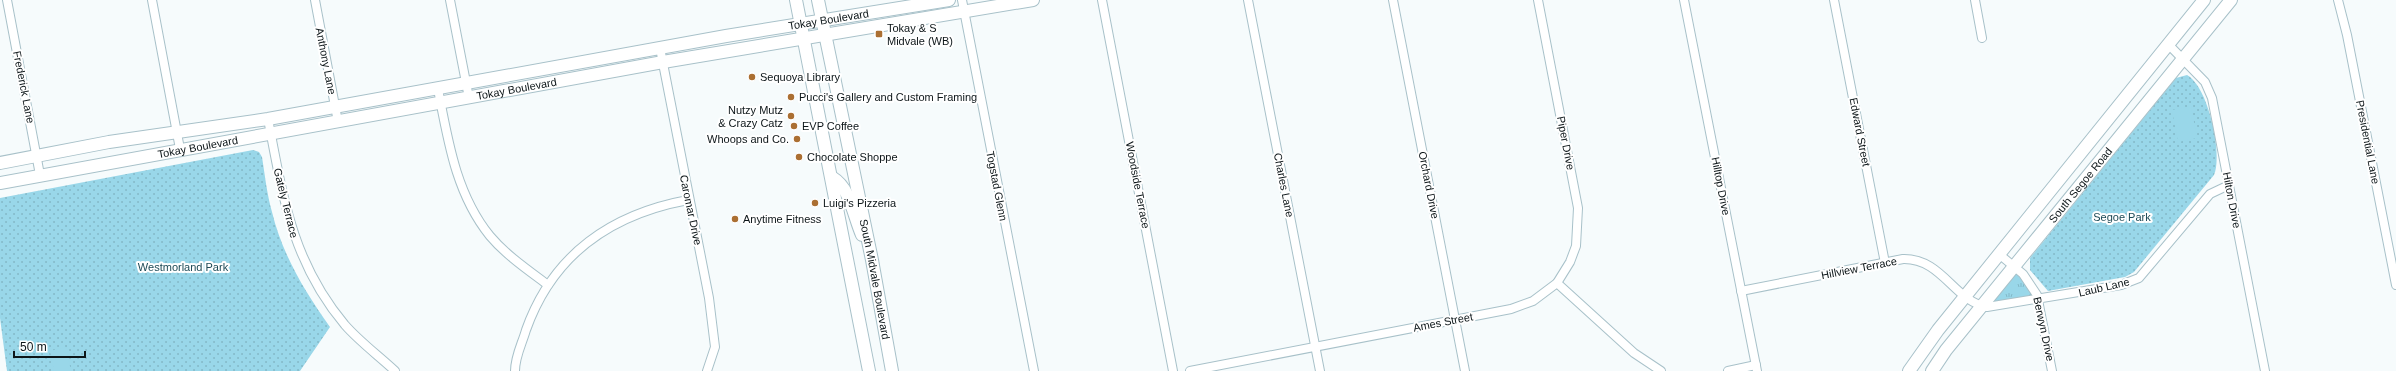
<svg xmlns="http://www.w3.org/2000/svg" width="2396" height="371" viewBox="0 0 2396 371" font-family="Arial,sans-serif">
  <defs>
    <pattern id="grass-tufts" width="24" height="20" patternUnits="userSpaceOnUse"><rect width="24" height="20" fill="#99d7e9"/><path d="M3 7l-1-3M5 7V3M7 7l1-3M15 17l-1-3M17 17v-4M19 17l1-3" fill="none" stroke="#83b8c7"/></pattern>
    <pattern id="park-dots" width="8" height="8" patternUnits="userSpaceOnUse"><rect width="8" height="8" fill="#99d7e9"/><path d="M2 2h.1M6 6h.1" fill="none" stroke="#83b8c7" stroke-width="1.8" stroke-linecap="round"/></pattern>
  </defs>
  <rect width="100%" height="100%" fill="#f6fbfc"/>
  <!-- grass -->
  <path fill="url(#grass-tufts)" d="M2015 265 2037 295 1991 307 1989 299Z"/>
  <!-- park -->
  <g fill="url(#park-dots)">
    <path d="M2187 75C2208 86 2223 154 2214 175L2134 272 2125 277 2048 291 2030 270V258L2176 78Z"/>
    <path d="M253 150 259 152 262 157C265 176 267 194 272 212 282 254 305 292 330 327L300 371H7L0 318V198Z"/>
  </g>
  <!-- pitch -->
  <g fill="#99d7e9">
    <path d="M2191 106 2197 138 2178 142 2172 110Z"/>
    <path d="M66 347 71 371H54L50 351Z"/>
  </g>
  <g fill="none" stroke-linecap="round" stroke-linejoin="round">
    <defs>
      <g id="street">
        <path d="M7 0 40 175"/>
        <path d="M152 0 180 149"/>
        <path d="M315 0 338 122"/>
        <path d="M450 0 469 98"/>
        <path d="M962 0 1034 371"/>
        <path d="M1102 0 1173 371"/>
        <path d="M1248 0 1320 371"/>
        <path d="M1393 0 1465 371"/>
        <path d="M1538 0 1578 208 1576 246 1570 262 1557 283"/>
        <path d="M1684 0 1757 371"/>
        <path d="M1834 0 1885 263"/>
        <path d="M1975 0 1982 38"/>
        <path d="M2338 0 2347 35 2396 285"/>
        <path d="M2168 44 2205 82 2212 98 2265 371"/>
        <path d="M660 48 709 298 715 347 707 371"/>
        <path d="M438 89C448 141 456 194 490 236 506 255 528 270 548 285"/>
        <path d="M268 119C283 197 292 262 345 325 360 342 379 356 395 371"/>
        <path d="M2000 255 2023 274 2037 295 2052 371"/>
        <path d="M1741 291 1903 259C1942 258 1954 301 1987 307L2121 285 2139 278 2210 194 2229 185"/>
        <path d="M515 371C515 356 522 344 526 330 553 254 612 214 688 200"/>
        <path d="M1190 371 1511 309 1533 301 1557 283 1634 353 1661 371"/>
        <path d="M1728 371 1756 365"/>
      </g>
      <g id="secondary">
        <path d="M796 0 869 371"/>
        <path id="s1" d="M818 0 872 260 892 371"/>
        <path id="s2" d="M0 163 109 142 268 119 726 36 949 0"/>
        <path d="M833 178C850 188 854 217 862 235"/>
        <path id="s3" d="M0 183 663 62 1033 0"/>
        <path d="M1909 371 1938 330 2204 0"/>
        <path id="s4" d="M1932 371 1946 350 2231 0"/>
      </g>
    </defs>
    <!-- street casing -->
    <use href="#street" stroke="#a8c1c9" stroke-width="10"/>
    <!-- secondary casing -->
    <use href="#secondary" stroke="#a8c1c9" stroke-width="14"/>
    <!-- street -->
    <use href="#street" stroke="#fff" stroke-width="8"/>
    <!-- secondary -->
    <use href="#secondary" stroke="#fff" stroke-width="12"/>
  </g>
  <!-- markers -->
  <g fill="#ab6f32" stroke="#fff" stroke-width="1.5">
    <rect x="875" y="30" width="8" height="8" rx="2"/>
    <circle cx="752" cy="77" r="4"/>
    <circle cx="791" cy="97" r="4"/>
    <circle cx="791" cy="116" r="4"/>
    <circle cx="794" cy="126" r="4"/>
    <circle cx="797" cy="139" r="4"/>
    <circle cx="799" cy="157" r="4"/>
    <circle cx="815" cy="203" r="4"/>
    <circle cx="735" cy="219" r="4"/>
  </g>
  <g text-anchor="middle" stroke-width="4" stroke-linejoin="round" paint-order="stroke">
    <!-- street labels -->
    <g font-size="11" fill="#0c1518" stroke="#fff">
      <text dy="4" stroke="none"><textPath href="#s2" startOffset="841">Tokay Boulevard</textPath></text>
      <text transform="translate(326 61) rotate(79)" y="4">Anthony Lane</text>
      <text transform="translate(24 87) rotate(79)" y="4">Frederick Lane</text>
      <text dy="4" stroke="none"><textPath href="#s3" startOffset="525">Tokay Boulevard</textPath></text>
      <text transform="translate(1860 132) rotate(79)" y="4">Edward Street</text>
      <text transform="translate(2368 142) rotate(79)" y="4">Presidential Lane</text>
      <text transform="translate(1566 143) rotate(79)" y="4">Piper Drive</text>
      <text dy="4" stroke="none"><textPath href="#s3" startOffset="201">Tokay Boulevard</textPath></text>
      <text dy="4" stroke="none"><textPath href="#s4" startOffset="238">South Segoe Road</textPath></text>
      <text transform="translate(1138 185) rotate(79)" y="4">Woodside Terrace</text>
      <text transform="translate(1284 185) rotate(79)" y="4">Charles Lane</text>
      <text transform="translate(1429 185) rotate(79)" y="4">Orchard Drive</text>
      <text transform="translate(997 186) rotate(79)" y="4">Togstad Glenn</text>
      <text transform="translate(1721 186) rotate(79)" y="4">Hilltop Drive</text>
      <text transform="translate(2232 200) rotate(79)" y="4">Hilton Drive</text>
      <text transform="translate(286 203) rotate(76)" y="4">Gately Terrace</text>
      <text transform="translate(691 210) rotate(78)" y="4">Caromar Drive</text>
      <text transform="translate(1859 268) rotate(-11)" y="4">Hillview Terrace</text>
      <text dy="4" stroke="none"><textPath href="#s1" startOffset="285">South Midvale Boulevard</textPath></text>
      <text transform="translate(2104 287) rotate(-13)" y="4">Laub Lane</text>
      <text transform="translate(1443 322) rotate(-11)" y="4">Ames Street</text>
      <text transform="translate(2044 329) rotate(78)" y="4">Berwyn Drive</text>
    </g>
    <!-- poi labels -->
    <g font-size="11" fill="#0c1518" stroke="#fff" text-anchor="start">
      <text x="887" y="32">Tokay &amp; S<tspan x="887" dy="13">Midvale (WB)</tspan></text>
      <text x="760" y="81">Sequoya Library</text>
      <text x="799" y="101">Pucci's Gallery and Custom Framing</text>
      <text x="783" y="114" text-anchor="end">Nutzy Mutz<tspan x="783" dy="13">&amp; Crazy Catz</tspan></text>
      <text x="802" y="130">EVP Coffee</text>
      <text x="789" y="143" text-anchor="end">Whoops and Co.</text>
      <text x="807" y="161">Chocolate Shoppe</text>
      <text x="823" y="207">Luigi's Pizzeria</text>
      <text x="743" y="223">Anytime Fitness</text>
    </g>
    <!-- park labels -->
    <g font-size="11" fill="#1d4a56" stroke="#fff">
      <text x="2122" y="221">Segoe Park</text>
      <text x="183" y="271">Westmorland Park</text>
    </g>
  </g>
  <!-- scale -->
  <path d="M14 351v6h71v-6" fill="none" stroke="#0c1518" stroke-width="2"/>
  <text x="20" y="351" font-size="12" fill="#0c1518" stroke="#ffffff" stroke-width="3" paint-order="stroke">50 m</text>
</svg>
